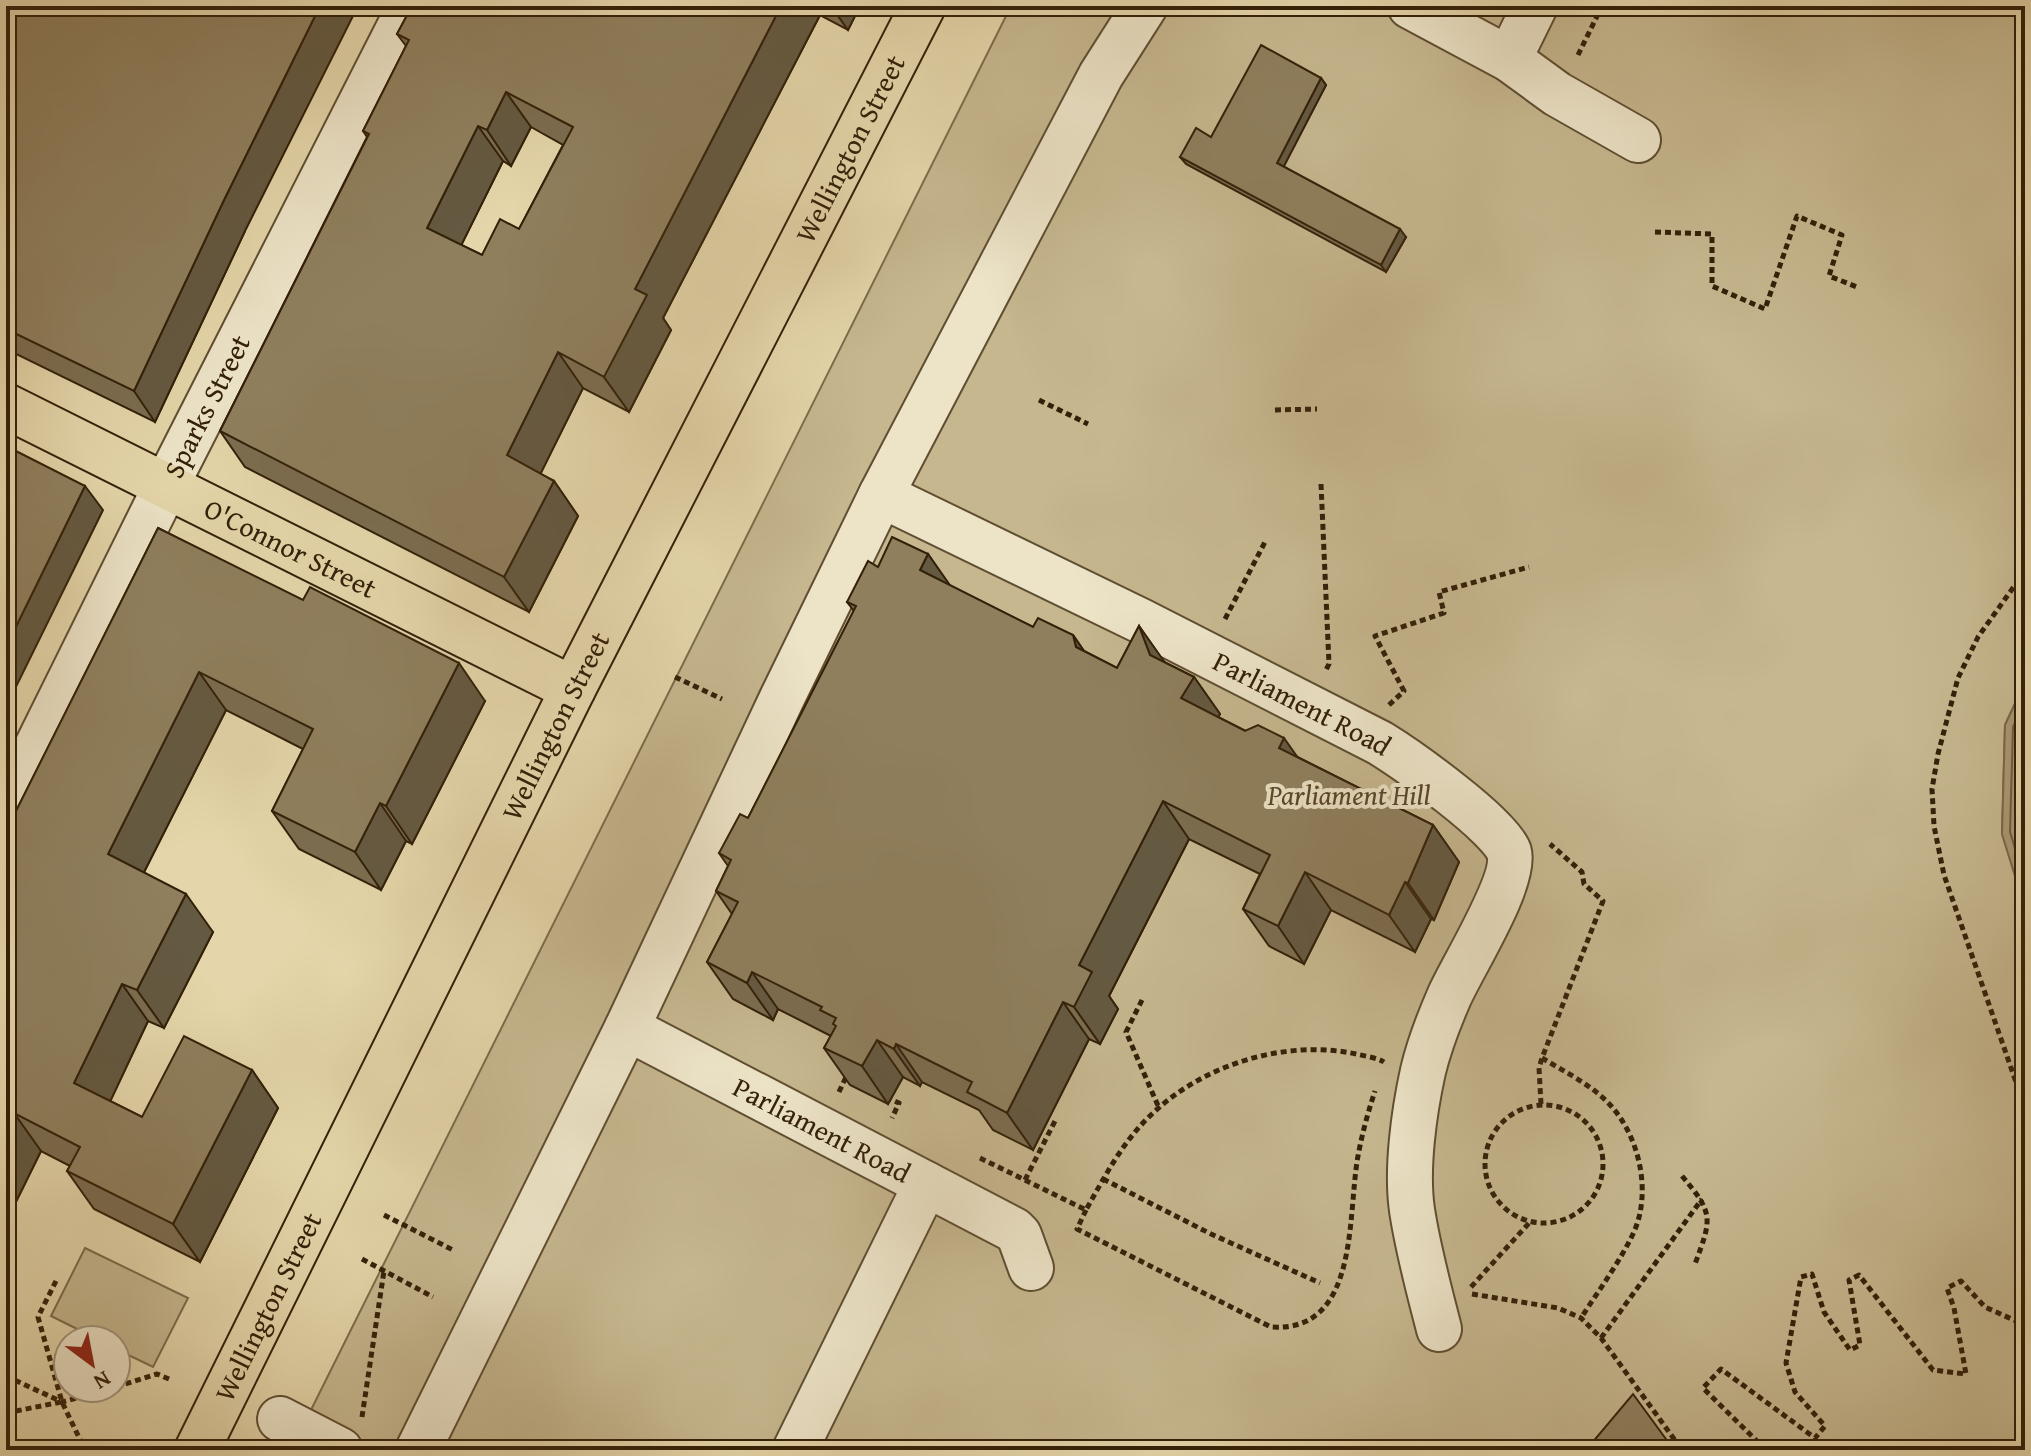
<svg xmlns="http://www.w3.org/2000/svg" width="2031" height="1456" viewBox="0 0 2031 1456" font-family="'Gentium Book Plus',serif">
  <rect width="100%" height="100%" fill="#e4d6aa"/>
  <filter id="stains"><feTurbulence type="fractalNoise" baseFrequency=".0025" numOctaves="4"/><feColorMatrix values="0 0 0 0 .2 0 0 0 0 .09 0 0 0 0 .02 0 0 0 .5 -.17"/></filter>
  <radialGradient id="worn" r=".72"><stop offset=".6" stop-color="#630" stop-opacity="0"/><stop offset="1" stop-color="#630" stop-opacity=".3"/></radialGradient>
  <!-- green -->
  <g fill="#c6b78f" stroke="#7c6c4c" stroke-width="2">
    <path d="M1011 6H2025V682L2005 725 2002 833 2025 908V1450H291Z"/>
    <path d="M85 1248 188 1298 153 1367 116 1349V1340H99L51 1316Z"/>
  </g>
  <!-- water -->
  <path fill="#a89873" stroke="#796849" stroke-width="2" d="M2025 682V908L2002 834 2005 725Z"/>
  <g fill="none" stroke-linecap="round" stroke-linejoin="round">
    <!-- shore -->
    <g stroke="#6e5c3e" stroke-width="2">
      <path d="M2025 701 2013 727 2010 832 2025 881"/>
      <path d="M2025 725 2020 830 2025 847"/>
    </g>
    <defs>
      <g id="minor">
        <path d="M1410 6 1509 59 1557 94 1638 140"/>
        <path d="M1509 59 1535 6"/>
        <path id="s1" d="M881 495 1141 621 1380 743C1406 759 1501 826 1509 852 1517 881 1462 967 1449 997 1439 1020 1429 1046 1423 1071 1414 1112 1406 1169 1412 1210 1418 1250 1429 1290 1439 1329"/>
        <path id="s2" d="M6 809 166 486 410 6"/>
        <path id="s3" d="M627 1028 926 1184 795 1450"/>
        <path d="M926 1184 1014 1230 1019 1235 1031 1268"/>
        <path d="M280 1419 340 1450"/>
        <path d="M418 1450 627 1028 782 698 881 495 1101 75 1145 6"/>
      </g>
      <g id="major">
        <path id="s4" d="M6 406 573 689"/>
        <path id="s5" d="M197 1450 573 689 923 6"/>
      </g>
    </defs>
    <!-- minor casing -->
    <use href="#minor" stroke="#5f4e31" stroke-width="48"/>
    <!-- major casing -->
    <use href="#major" stroke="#332009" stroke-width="48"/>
    <!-- path -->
    <g stroke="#332009" stroke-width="5" stroke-dasharray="6 4" stroke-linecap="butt">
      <path d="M1578 55 1602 6"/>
      <path d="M1655 232 1712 234V286L1765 309 1797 216 1842 235 1829 276 1857 287"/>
      <path d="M1039 400 1088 424"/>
      <path d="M1275 410 1317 409"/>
      <path d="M1321 484 1329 664 1325 672"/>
      <path d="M2025 571 1978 637 1958 678 1938 754 1932 789 1934 826 1944 875 2025 1108"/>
      <path d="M1225 619 1265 542"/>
      <path d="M675 677 722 699"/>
      <path d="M1389 705 1404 691 1375 636 1444 613 1439 592 1529 567"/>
      <path d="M1142 1000 1126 1032 1159 1108"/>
      <path d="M1542 1058C1565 1072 1594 1086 1612 1107 1640 1139 1652 1194 1633 1234 1619 1263 1599 1290 1581 1318"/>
      <path d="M839 1092 846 1077 849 1078"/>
      <path d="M886 1097 899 1103 892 1118"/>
      <path d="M1541 1104 1539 1068 1542 1058 1603 901 1584 884 1582 872 1550 844"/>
      <circle cx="1544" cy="1164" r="59"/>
      <path d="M980 1158 1086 1210C1105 1176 1123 1141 1152 1114 1204 1064 1286 1039 1356 1054 1365 1056 1378 1058 1384 1062"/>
      <path d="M1682 1176C1714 1214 1712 1218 1695 1264"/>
      <path d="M1103 1179 1211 1234 1320 1283"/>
      <path d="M1025 1180 1055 1121"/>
      <path d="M1086 1210 1077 1229 1271 1327C1360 1333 1347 1215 1358 1156 1362 1134 1368 1112 1375 1091"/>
      <path d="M384 1215 455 1251"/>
      <path d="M362 1259 433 1297"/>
      <path d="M56 1281 38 1317 62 1402 85 1450"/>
      <path d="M1471 1287 1530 1222"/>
      <path d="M1472 1294 1558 1308 1581 1318 1601 1338 1682 1450"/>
      <path d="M1601 1338 1702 1199"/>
      <path d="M6 1376 62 1402 114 1388"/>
      <path d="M116 1387 157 1374 169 1379"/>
      <path d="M6 1413 61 1402"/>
      <path d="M362 1417 384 1271"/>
      <path d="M1766 1450 1703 1388 1721 1369 1815 1438 1825 1426 1795 1392 1786 1363 1801 1277 1812 1274 1824 1312 1850 1350 1860 1345 1849 1280 1859 1275 1933 1370 1966 1374 1954 1308 1947 1288 1961 1281 1985 1307 2025 1325"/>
    </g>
    <!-- minor -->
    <use href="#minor" stroke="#ede4c8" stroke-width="44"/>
    <!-- major -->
    <use href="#major" stroke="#e4d6aa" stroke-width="44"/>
  </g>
  <!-- wall -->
  <g fill="#7b6d50" stroke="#332009" stroke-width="2" fill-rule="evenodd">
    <path d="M6 6 245 231 155 422 12 352 6 344Z"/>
    <path d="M412 6H860L848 30 820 15 663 318 671 330 629 412 583 388 540 474 554 481 578 516 529 612 245 467 220 431 367 137 363 131 406 46 397 34ZM531 127 563 145 519 229 482 255 461 245 503 161 511 166Z"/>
    <path d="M1321 78 1326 85 1283 166 1406 237 1386 272 1186 164 1180 157 1211 137Z"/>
    <path d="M158 528 485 701 412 844 406 841 381 890 299 849 272 811 303 749 226 710 144 872 213 932 164 1028 148 1021 110 1101 142 1117 252 1070 278 1108 200 1262 94 1209 67 1171 70 1166 41 1151 6 1222V831Z"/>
    <path d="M928 554 950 586 1033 627 1073 635 1084 651 1117 668 1139 626 1164 662 1194 677 1220 714 1218 717 1433 825 1459 862 1434 920 1431 919 1415 952 1331 910 1304 964 1269 946 1243 909 1260 874 1189 839 1109 996 1118 1009 1100 1044 1089 1039 1033 1150 993 1130 979 1110 922 1082 920 1086 903 1077 888 1104 850 1085 824 1048 831 1036 778 1009 773 1020 733 999 707 962 732 914 716 891 728 866 719 853 748 818 854 611 847 602 878 567Z"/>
  </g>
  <!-- shaded-wall -->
  <g fill="#645941" stroke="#332009" stroke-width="2">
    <path d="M320 6H358L245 231 155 422 134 391 224 200Z"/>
    <path d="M781 6H813L820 15 663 318 671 330 629 412 604 377 635 289Z"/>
    <path d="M831 6H860L848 30Z"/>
    <path d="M1321 78 1326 85 1282 170 1277 163Z"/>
    <path d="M506 92 531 127 511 166 487 130Z"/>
    <path d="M478 126 503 161 452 264 427 228Z"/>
    <path d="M1400 229 1406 237 1386 272 1381 265Z"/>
    <path d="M558 352 583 388 532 491 507 455Z"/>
    <path d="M554 481 578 516 529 612 504 577Z"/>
    <path d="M85 486 103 510 6 707V647Z"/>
    <path d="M928 554 954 591 920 570Z"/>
    <path d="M1139 626 1166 664 1150 655Z"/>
    <path d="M1073 635 1099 673 1076 647Z"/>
    <path d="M459 663 485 701 412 844 386 806Z"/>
    <path d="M199 672 226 710 134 892 108 854Z"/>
    <path d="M1194 677 1220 714 1207 735 1181 698Z"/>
    <path d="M1284 738 1310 775 1279 748Z"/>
    <path d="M1163 801 1189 839 1109 996 1118 1009 1100 1044 1074 1007 1079 965Z"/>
    <path d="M380 803 406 841 381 890 355 852Z"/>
    <path d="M1433 825 1459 862 1434 920 1408 883Z"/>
    <path d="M1305 872 1331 910 1304 964 1278 926Z"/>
    <path d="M1405 882 1431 919 1415 952 1389 915Z"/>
    <path d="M186 894 213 932 164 1028 137 990Z"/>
    <path d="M752 972 778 1009 773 1020 747 983Z"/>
    <path d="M122 984 148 1021 101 1121 74 1083Z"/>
    <path d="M1063 1002 1089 1039 1033 1150 1007 1113Z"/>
    <path d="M877 1040 903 1077 888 1104 862 1066Z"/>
    <path d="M896 1044 922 1082 920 1086 894 1049Z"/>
    <path d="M252 1070 278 1108 200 1262 173 1224Z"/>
    <path d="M14 1113 41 1151 6 1222V1129Z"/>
  </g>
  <!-- building -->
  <g fill="#8f7f5d" stroke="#332009" stroke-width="2" fill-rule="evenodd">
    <path d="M6 6H320L224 200 134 391 6 329Z"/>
    <path d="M412 6H781L635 289 647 295 604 377 558 352 507 455 554 481 504 577 220 431 369 134 363 131 409 40 397 34ZM506 92 573 127 519 229 500 219 482 255 427 228 478 126 487 130Z"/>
    <path d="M1261 45 1321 78 1277 163 1400 229 1381 265 1180 157 1196 128 1211 137Z"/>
    <path d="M6 446 85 486 6 647Z"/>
    <path d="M158 528 303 600 310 587 459 663 386 806 380 803 355 852 272 811 313 729 199 672 108 854 186 894 137 990 122 984 74 1083 142 1117 184 1036 252 1070 173 1224 67 1171 80 1147 14 1113 6 1129V831Z"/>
    <path d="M892 537 928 554 920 570 1033 627 1038 618 1073 635 1076 647 1117 668 1139 626 1150 655 1194 677 1181 698 1245 731 1258 725 1284 738 1279 748 1433 825 1408 883 1405 882 1389 915 1305 872 1278 926 1243 909 1270 855 1163 801 1079 965 1092 972 1074 1007 1063 1002 1007 1113 967 1092 972 1082 896 1044 894 1049 877 1040 862 1066 824 1048 836 1026 833 1024 836 1018 820 1010 822 1007 752 972 747 983 707 962 738 902 716 891 731 860 719 853 740 814 748 818 856 606 847 602 868 561 878 567Z"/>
    <path d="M1633 1394 1674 1450H1586Z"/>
  </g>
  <g text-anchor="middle" stroke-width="8" stroke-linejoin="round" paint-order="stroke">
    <!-- street labels -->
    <g font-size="28" fill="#332009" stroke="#ede4c8">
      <text dy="10" stroke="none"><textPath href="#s5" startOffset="1456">Wellington Street</textPath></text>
      <text dy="10" stroke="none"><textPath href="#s2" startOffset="450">Sparks Street</textPath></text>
      <text dy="10" stroke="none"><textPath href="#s4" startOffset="318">O'Connor Street</textPath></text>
      <text dy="10" stroke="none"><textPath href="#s1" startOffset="470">Parliament Road</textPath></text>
      <text dy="10" stroke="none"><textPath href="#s5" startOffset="808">Wellington Street</textPath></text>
      <text dy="10" stroke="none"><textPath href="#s3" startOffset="220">Parliament Road</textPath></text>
      <text dy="10" stroke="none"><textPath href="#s5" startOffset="160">Wellington Street</textPath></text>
    </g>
    <!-- park labels -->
    <g font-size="28" font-style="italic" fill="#58462a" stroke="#ede4c8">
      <text x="1349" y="805">Parliament Hill</text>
    </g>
  </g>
  <!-- margin -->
  <rect width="2031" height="1456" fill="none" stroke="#e4d6aa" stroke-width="32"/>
  <rect x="8" y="8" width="2015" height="1440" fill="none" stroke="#332009" stroke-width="4"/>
  <rect x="16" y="16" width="1999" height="1424" fill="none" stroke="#332009" stroke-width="2"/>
  <!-- north arrow -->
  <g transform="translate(92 1364) rotate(148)"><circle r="38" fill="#ede4c8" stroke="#a3967c" stroke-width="2"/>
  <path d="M0-6L14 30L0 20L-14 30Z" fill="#8f2418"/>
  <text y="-12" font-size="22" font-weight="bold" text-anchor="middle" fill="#332009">N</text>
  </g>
  <rect width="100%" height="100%" filter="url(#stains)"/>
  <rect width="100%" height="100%" fill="url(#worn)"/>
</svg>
